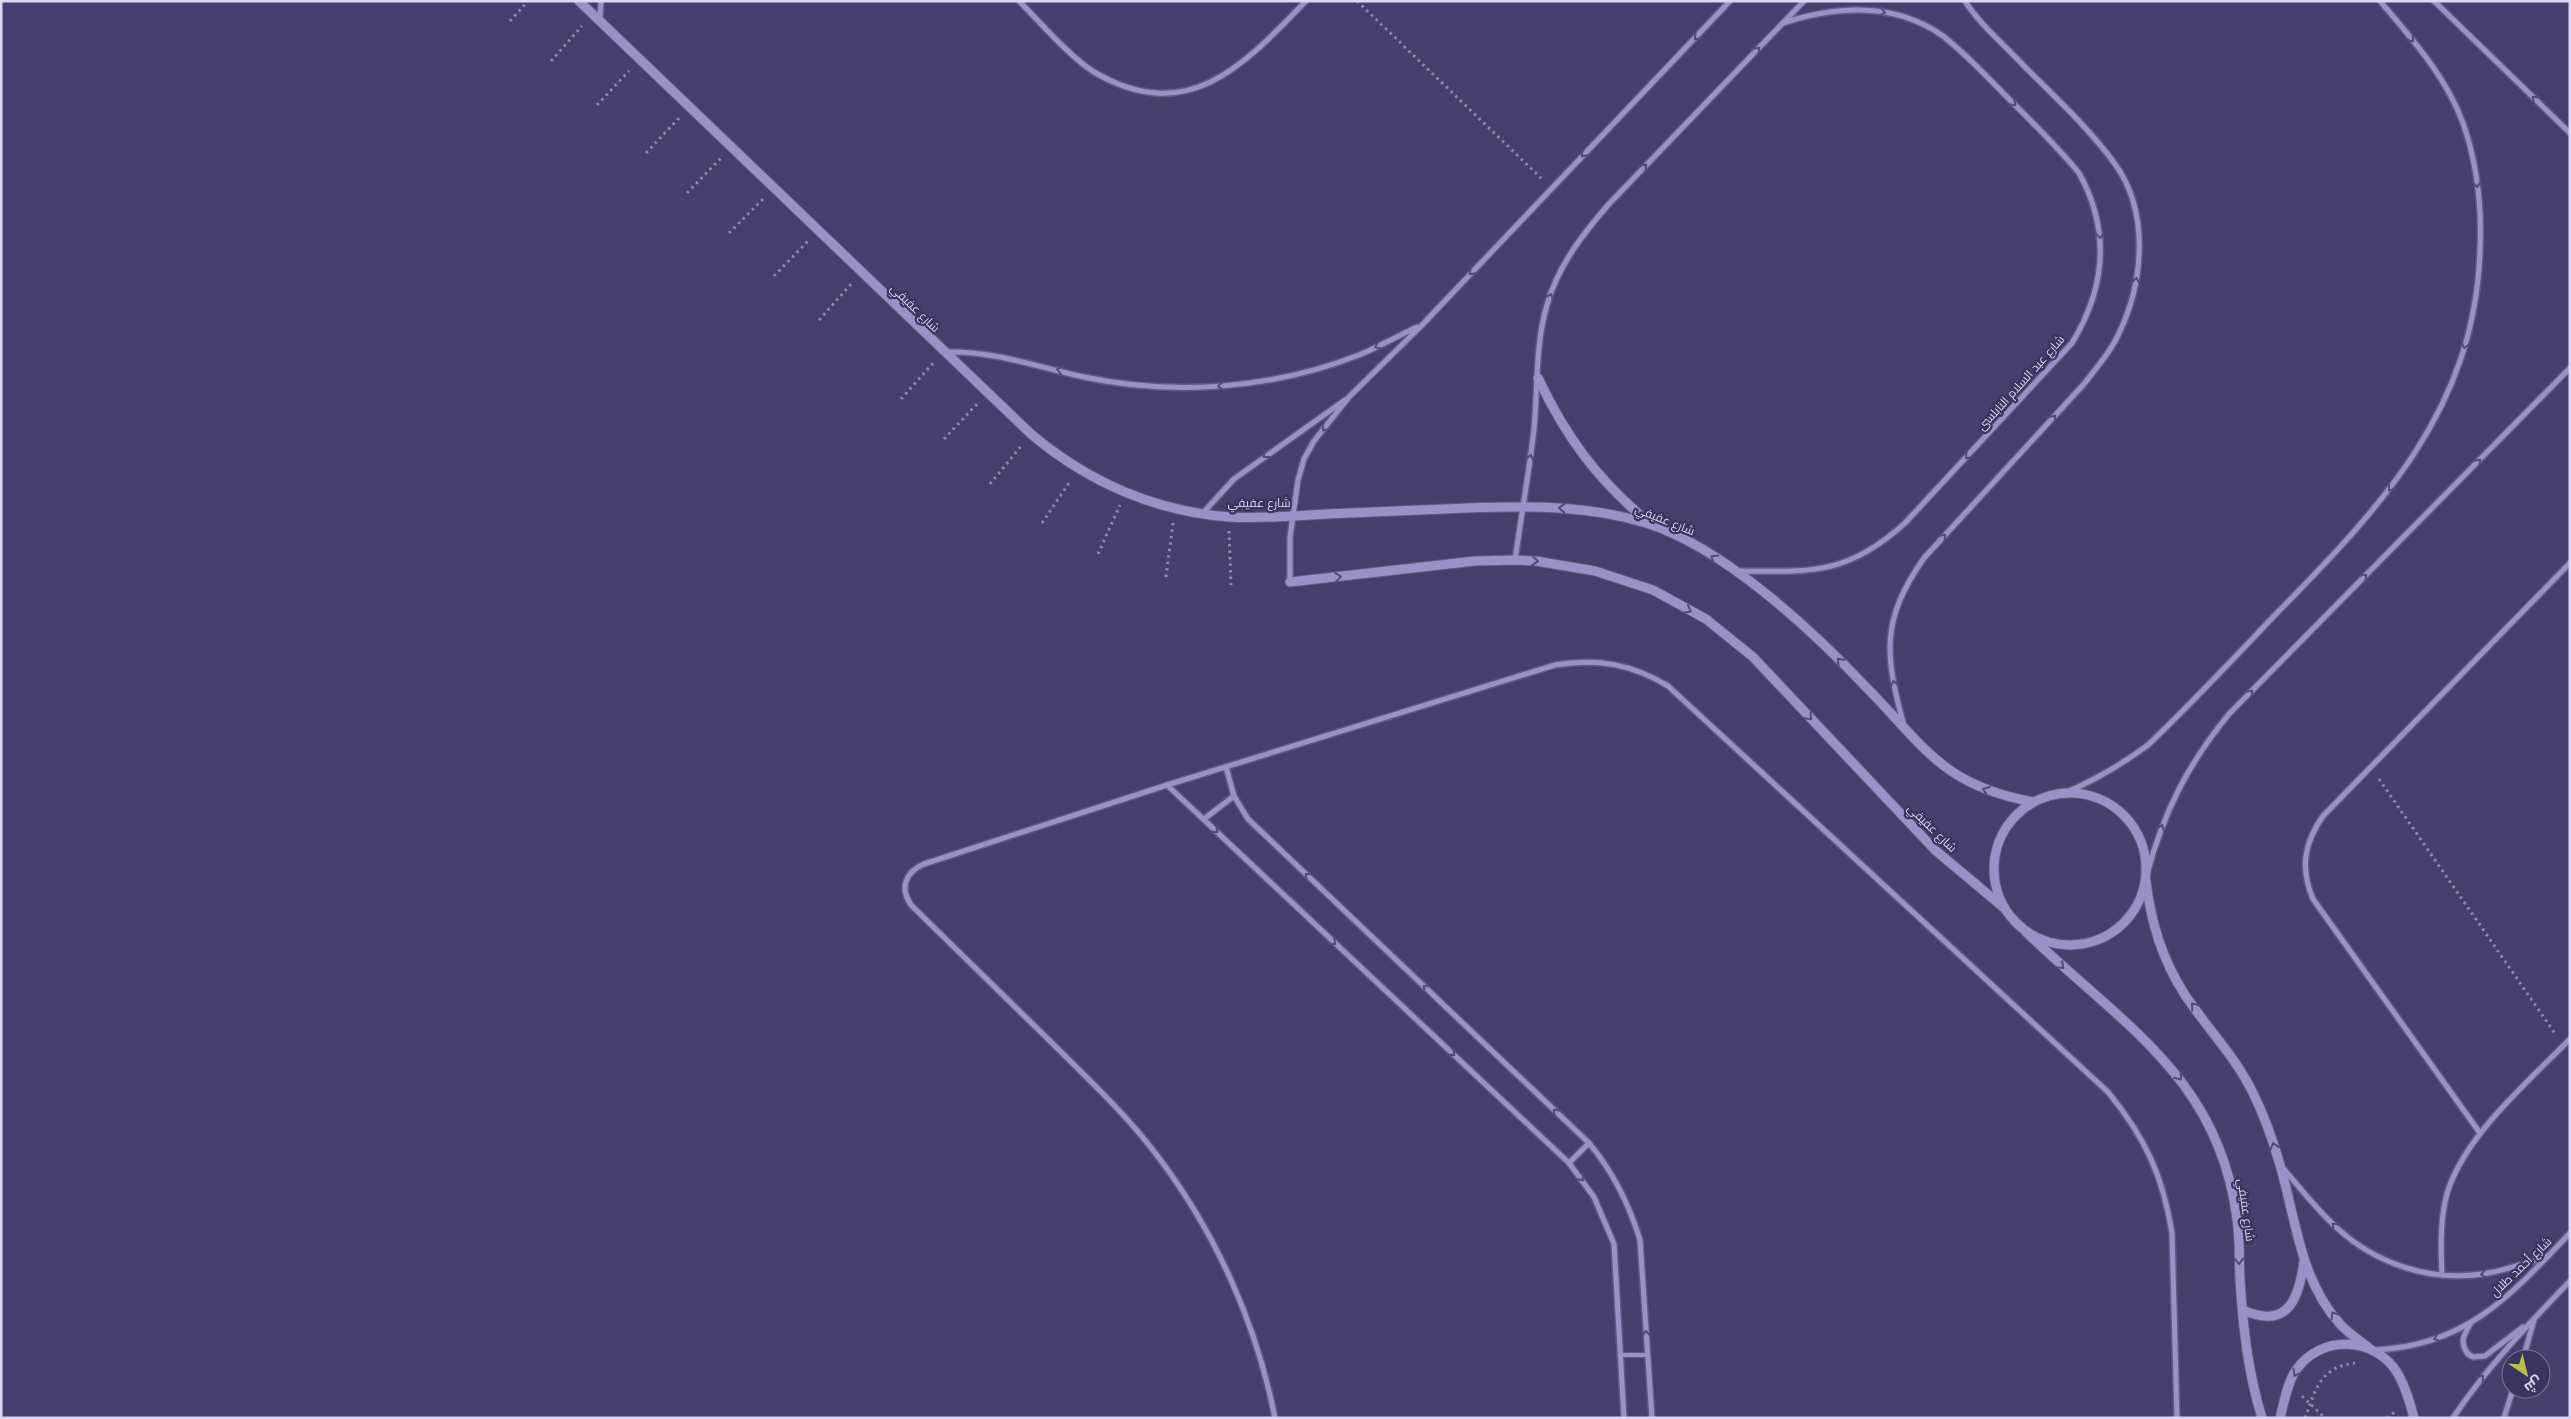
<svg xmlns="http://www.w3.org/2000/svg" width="2571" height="1419" viewBox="0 0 2571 1419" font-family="Helvetica,Cairo,sans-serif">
  <rect width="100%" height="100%" fill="#463e6c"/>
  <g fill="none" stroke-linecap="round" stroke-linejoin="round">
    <defs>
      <path id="service" d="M1620 1355H1648"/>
      <g id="minor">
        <path d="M1019 1C1040 22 1070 57 1094 72 1188 127 1244 65 1306 1"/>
        <path d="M2434 1 2570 133"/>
        <path d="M600 20 601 1"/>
        <path d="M947 352C995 351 1037 367 1084 377 1174 396 1272 389 1359 355 1378 347 1398 336 1417 327"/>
        <path d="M1202 514 1234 479 1345 400"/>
        <path d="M1515 560C1521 517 1529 473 1534 429 1538 388 1535 345 1547 305 1558 266 1582 235 1608 205L1804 1"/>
        <path d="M1738 571C1811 572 1848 575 1905 523L2072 343C2106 287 2111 231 2079 173 2057 146 2031 121 2006 96 1986 76 1966 54 1943 36 1895 2 1836 6 1783 23"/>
        <path d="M1290 582V537L1298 480 1304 459 1314 441 1349 397 1422 325 1730 1"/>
        <path d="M1904 726C1885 655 1880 621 1924 558L2084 384C2097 367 2112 350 2120 331 2144 280 2149 211 2115 164 2089 128 2055 97 2024 66 2005 45 1980 25 1965 1"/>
        <path d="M1226 767 1234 796 1248 819 1589 1143C1614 1173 1629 1204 1640 1240L1652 1418"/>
        <path d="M1167 785 1569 1163 1594 1197 1614 1244 1624 1418"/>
        <path d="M2065 793C2095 780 2121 765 2148 745 2192 703 2234 658 2276 614 2381 507 2475 409 2480 250 2482 207 2477 163 2463 123 2446 76 2411 38 2380 1"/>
        <path d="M1204 819 1234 796"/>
        <path d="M2147 874C2164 811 2188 764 2229 714L2570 368"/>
        <path d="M2480 1133 2313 899C2300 868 2304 843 2323 816L2570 563"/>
        <path d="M1569 1163 1589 1143"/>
        <path d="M2283 1168C2300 1188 2317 1210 2337 1228 2375 1263 2429 1282 2482 1274 2504 1271 2526 1263 2548 1256"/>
        <path d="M2442 1275C2441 1251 2440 1227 2445 1202 2457 1142 2528 1082 2570 1039"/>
        <path d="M2470 1324C2464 1335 2459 1342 2468 1354L2473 1357 2485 1356 2523 1327"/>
        <path d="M2375 1350C2467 1346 2511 1295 2570 1233"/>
        <path d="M2523 1359 2534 1320"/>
        <path d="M1275 1418C1256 1322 1215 1231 1156 1154 1125 1113 1086 1077 1050 1041 1004 996 958 951 912 906 899 889 905 872 924 864L1167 785 1555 665C1597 658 1632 664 1668 686L2108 1092C2145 1137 2163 1176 2172 1233L2177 1418"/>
        <path d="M2453 1418C2486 1368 2528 1325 2570 1281"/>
        <path d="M2504 1418 2513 1389"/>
      </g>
      <g id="tertiary">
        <path d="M579 1 1031 434C1088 482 1156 512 1230 517 1262 519 1294 516 1326 514 1373 512 1420 510 1467 508 1528 506 1587 505 1646 523 1723 547 1811 629 1866 687 1926 748 1942 785 2033 802"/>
        <path d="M1538 378C1566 437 1597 479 1647 521"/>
        <path d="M1290 582 1475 561 1515 560 1536 561 1595 571 1653 590 1706 619 1753 657 1935 850 2003 907"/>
        <circle cx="2070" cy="869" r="76"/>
        <path d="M2146 881C2151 923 2162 959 2185 995 2207 1028 2234 1055 2252 1091 2264 1115 2273 1140 2280 1165 2296 1219 2300 1280 2340 1324 2348 1333 2359 1340 2369 1348"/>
        <path d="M2026 932C2121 1024 2219 1077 2237 1219 2240 1239 2239 1260 2240 1280 2243 1327 2248 1373 2262 1418"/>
        <path d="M2243 1310C2288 1330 2299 1299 2304 1261"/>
        <path d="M2280 1418C2284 1403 2287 1383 2296 1370 2321 1334 2376 1336 2398 1374 2406 1388 2410 1403 2414 1418"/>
      </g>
    </defs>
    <!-- service casing -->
    <use href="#service" stroke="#605a80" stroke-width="6"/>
    <!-- minor casing -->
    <use href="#minor" stroke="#605a80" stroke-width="8"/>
    <!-- tertiary casing -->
    <use href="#tertiary" stroke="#605a80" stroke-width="11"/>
    <!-- path -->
    <g stroke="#8e88ad" stroke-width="3" stroke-dasharray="2.5 4" stroke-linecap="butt">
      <path d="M1357 1 1542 179"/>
      <path d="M510 21 528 1"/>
      <path d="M551 61 582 26"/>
      <path d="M597 105 629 71"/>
      <path d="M646 153 680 117"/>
      <path d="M687 193 722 157"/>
      <path d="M729 233 764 198"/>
      <path d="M774 276 808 241"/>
      <path d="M819 320 852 283"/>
      <path d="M901 399 934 362"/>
      <path d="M944 439 978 403"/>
      <path d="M990 484 1022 445"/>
      <path d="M1042 523 1071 480"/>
      <path d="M1229 531 1231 585"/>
      <path d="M1098 554 1120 505"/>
      <path d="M1166 577 1173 523"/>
      <path d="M2379 779 2556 1035"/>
      <path d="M2302 1396 2325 1418"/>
      <path d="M2305 1418C2316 1389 2320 1367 2355 1363"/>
      <path d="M2387 1418 2396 1411"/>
    </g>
    <!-- service -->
    <use href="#service" stroke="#9992c7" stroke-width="4"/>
    <!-- minor -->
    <use href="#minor" stroke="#9992c7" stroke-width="5"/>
    <!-- tertiary -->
    <use href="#tertiary" stroke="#9992c7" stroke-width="9"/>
  </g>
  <!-- one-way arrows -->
  <defs><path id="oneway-chevron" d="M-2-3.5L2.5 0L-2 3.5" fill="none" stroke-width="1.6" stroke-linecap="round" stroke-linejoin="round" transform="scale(1.25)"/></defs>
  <g stroke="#524b7a">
    <use href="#oneway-chevron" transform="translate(1882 12) rotate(11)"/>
    <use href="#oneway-chevron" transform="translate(1697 37) rotate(134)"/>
    <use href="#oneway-chevron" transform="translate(2411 39) rotate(52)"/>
    <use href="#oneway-chevron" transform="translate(1757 50) rotate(-46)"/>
    <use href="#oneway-chevron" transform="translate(2535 99) rotate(-136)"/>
    <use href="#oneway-chevron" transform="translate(2013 103) rotate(45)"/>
    <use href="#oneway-chevron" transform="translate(1584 154) rotate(134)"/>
    <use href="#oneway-chevron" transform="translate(1644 167) rotate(-46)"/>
    <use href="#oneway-chevron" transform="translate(2477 184) rotate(84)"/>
    <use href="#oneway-chevron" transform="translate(2100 235) rotate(85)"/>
    <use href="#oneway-chevron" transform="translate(1472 272) rotate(134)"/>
    <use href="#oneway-chevron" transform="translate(2136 281) rotate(-80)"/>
    <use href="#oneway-chevron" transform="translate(1550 297) rotate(-69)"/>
    <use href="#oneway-chevron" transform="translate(2465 345) rotate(107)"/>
    <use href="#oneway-chevron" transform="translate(1378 346) rotate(154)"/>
    <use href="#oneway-chevron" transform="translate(1060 370) rotate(-165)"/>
    <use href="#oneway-chevron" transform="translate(1221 386) rotate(176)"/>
    <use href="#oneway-chevron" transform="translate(2053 418) rotate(-48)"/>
    <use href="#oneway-chevron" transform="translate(1325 428) rotate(129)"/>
    <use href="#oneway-chevron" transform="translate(1266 455) rotate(143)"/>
    <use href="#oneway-chevron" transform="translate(1968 456) rotate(133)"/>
    <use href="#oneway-chevron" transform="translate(1530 458) rotate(-81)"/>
    <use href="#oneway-chevron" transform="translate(2478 462) rotate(-45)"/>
    <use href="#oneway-chevron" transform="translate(2391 488) rotate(128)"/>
    <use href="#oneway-chevron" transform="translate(1562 508) rotate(-177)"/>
    <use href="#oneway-chevron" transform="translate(1943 537) rotate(-48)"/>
    <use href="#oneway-chevron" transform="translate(1714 558) rotate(-148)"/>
    <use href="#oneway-chevron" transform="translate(1535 561) rotate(5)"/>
    <use href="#oneway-chevron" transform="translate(1338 577) rotate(-7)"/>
    <use href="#oneway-chevron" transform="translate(2364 577) rotate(-45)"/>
    <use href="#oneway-chevron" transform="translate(1688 610) rotate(29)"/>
    <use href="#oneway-chevron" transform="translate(1840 661) rotate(-135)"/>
    <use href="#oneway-chevron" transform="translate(1894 684) rotate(-100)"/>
    <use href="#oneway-chevron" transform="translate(2250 693) rotate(-45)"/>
    <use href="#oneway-chevron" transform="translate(1809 717) rotate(47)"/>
    <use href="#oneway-chevron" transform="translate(1986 790) rotate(-160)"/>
    <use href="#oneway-chevron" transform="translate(2161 828) rotate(-68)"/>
    <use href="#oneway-chevron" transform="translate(1215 830) rotate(43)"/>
    <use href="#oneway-chevron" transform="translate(1308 876) rotate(-137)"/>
    <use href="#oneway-chevron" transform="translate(1333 942) rotate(43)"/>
    <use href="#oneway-chevron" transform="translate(2061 966) rotate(42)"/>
    <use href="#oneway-chevron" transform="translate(1426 988) rotate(-137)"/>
    <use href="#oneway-chevron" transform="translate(2194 1006) rotate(-129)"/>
    <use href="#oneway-chevron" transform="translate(1452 1053) rotate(43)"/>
    <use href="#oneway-chevron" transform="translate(2179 1077) rotate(51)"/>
    <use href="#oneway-chevron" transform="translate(1556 1112) rotate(-137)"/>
    <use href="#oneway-chevron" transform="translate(2274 1146) rotate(-107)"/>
    <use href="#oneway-chevron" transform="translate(1581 1178) rotate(52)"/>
    <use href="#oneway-chevron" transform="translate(2335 1226) rotate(-136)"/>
    <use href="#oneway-chevron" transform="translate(2239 1261) rotate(88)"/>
    <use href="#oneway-chevron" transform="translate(2484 1274) rotate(171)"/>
    <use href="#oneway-chevron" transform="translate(2334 1315) rotate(-123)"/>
    <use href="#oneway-chevron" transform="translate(1646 1334) rotate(-94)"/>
    <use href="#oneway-chevron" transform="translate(2437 1338) rotate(160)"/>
    <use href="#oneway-chevron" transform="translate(2296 1373) rotate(119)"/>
    <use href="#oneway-chevron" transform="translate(2481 1378) rotate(-50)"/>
  </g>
  <g text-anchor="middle" stroke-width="4.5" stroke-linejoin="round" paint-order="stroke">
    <!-- street labels -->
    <g font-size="12" fill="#dbd8f4" stroke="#3b3360">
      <text transform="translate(915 308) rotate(44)" y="4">شارع عفيفي</text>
      <text transform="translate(2021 383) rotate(-48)" y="4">شارع عبد السلام النابلسى</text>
      <text x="1259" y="507">شارع عفيفي</text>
      <text transform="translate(1665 520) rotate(22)" y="4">شارع عفيفي</text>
      <text transform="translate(1932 828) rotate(44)" y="4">شارع عفيفي</text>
      <text transform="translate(2246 1210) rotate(82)" y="4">شارع عفيفي</text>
      <text transform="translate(2521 1267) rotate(-44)" y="4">شارع أحمد طلال</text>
    </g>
  </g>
  <!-- border -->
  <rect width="2571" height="1419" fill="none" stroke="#dbd8f4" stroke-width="5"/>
  <!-- north arrow -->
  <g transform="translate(2526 1374) rotate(145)"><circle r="24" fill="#3b3360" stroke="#7b759b"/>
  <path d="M0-4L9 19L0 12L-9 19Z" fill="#bdbf43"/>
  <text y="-8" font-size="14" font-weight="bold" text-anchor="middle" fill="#dbd8f4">ش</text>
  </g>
</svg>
